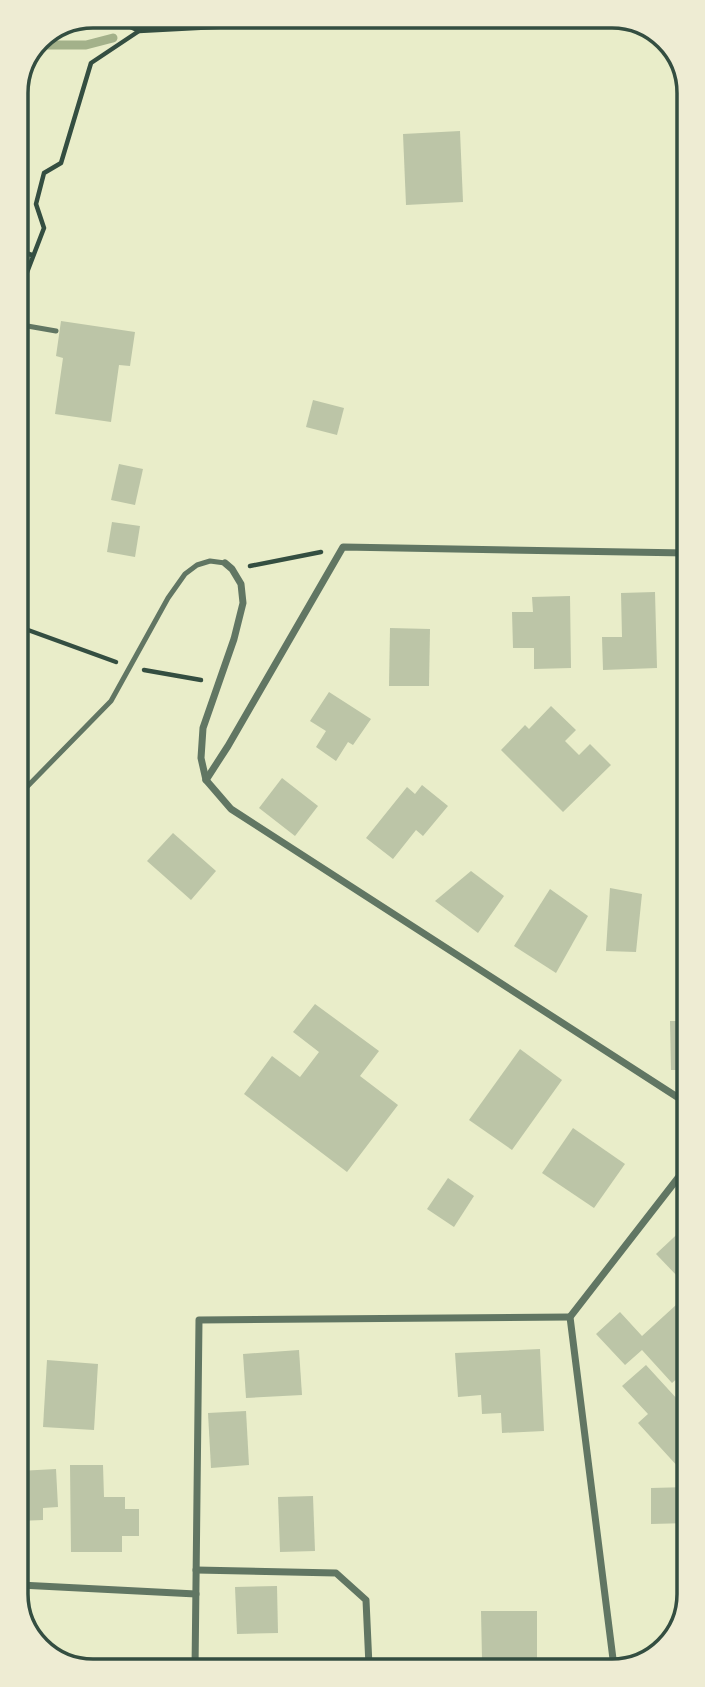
<svg xmlns="http://www.w3.org/2000/svg" width="705" height="1687" viewBox="0 0 705 1687" font-family="Quicksand,sans-serif">
  <rect width="100%" height="100%" fill="#e9edc9"/>
  <g fill="none" stroke-linecap="round" stroke-linejoin="round">
    <!-- stream -->
    <path stroke="#a3b18a" stroke-width="9" d="M35 45H86L113 38"/>
  </g>
  <!-- building -->
  <g fill="#bcc5a7">
    <path d="M460 131 463 202 406 205 403 134Z"/>
    <path d="M677 319H686V390H678Z"/>
    <path d="M61 321 135 332 130 366 119 365 111 422 55 414 63 358 56 356Z"/>
    <path d="M313 400 344 408 337 435 306 427Z"/>
    <path d="M119 464 143 469 135 505 111 500Z"/>
    <path d="M112 522 140 526 135 557 107 552Z"/>
    <path d="M655 592 657 668 603 670 602 637H622L621 593Z"/>
    <path d="M570 596 571 668 534 669V648H513L512 612H533L532 597Z"/>
    <path d="M390 628 430 629 429 686H389Z"/>
    <path d="M329 692 371 719 353 745 348 742 336 761 316 747 326 731 310 721Z"/>
    <path d="M551 706 576 730 565 741 579 755 590 744 611 765 563 812 501 750 525 725 529 729Z"/>
    <path d="M687 719V756L682 757 679 720Z"/>
    <path d="M282 778 318 806 295 836 259 808Z"/>
    <path d="M422 785 448 806 423 836 416 830 393 859 366 838 407 787 415 794Z"/>
    <path d="M173 833 216 871 191 900 147 861Z"/>
    <path d="M471 871 504 896 478 933 435 901Z"/>
    <path d="M610 888 642 894 636 952 606 951Z"/>
    <path d="M550 889 588 916 556 973 514 946Z"/>
    <path d="M315 1004 379 1051 360 1076 398 1105 347 1172 244 1094 272 1056 300 1077 319 1052 293 1032Z"/>
    <path d="M670 1021H688V1070H671Z"/>
    <path d="M520 1049 562 1080 512 1150 469 1120Z"/>
    <path d="M573 1128 625 1164 594 1208 542 1173Z"/>
    <path d="M448 1178 474 1196 454 1227 427 1209Z"/>
    <path d="M688 1224V1271L680 1279 656 1254Z"/>
    <path d="M687 1295 688 1297 689 1331 686 1333 689 1337V1368L672 1383 642 1350 625 1365 596 1334 620 1312 642 1336Z"/>
    <path d="M540 1349 544 1431 502 1433 501 1413 482 1414 481 1395 458 1397 455 1353Z"/>
    <path d="M299 1350 302 1395 246 1398 243 1354Z"/>
    <path d="M47 1360 98 1364 94 1430 43 1427Z"/>
    <path d="M646 1365 689 1412V1425L685 1428 689 1433V1461L680 1469 638 1423 648 1414 622 1386Z"/>
    <path d="M246 1411 249 1465 211 1468 208 1413Z"/>
    <path d="M70 1465H103L104 1497H125V1509H139V1536H122V1552H71Z"/>
    <path d="M56 1469 58 1507 43 1508V1520L19 1521V1471Z"/>
    <path d="M689 1487V1523L651 1524V1488Z"/>
    <path d="M313 1496 315 1551 280 1552 278 1497Z"/>
    <path d="M277 1586 278 1633 237 1634 235 1587Z"/>
    <path d="M481 1611H537V1668H460V1660L482 1659Z"/>
    <path d="M226 1662 270 1665V1670H225Z"/>
  </g>
  <g fill="none" stroke-linecap="round" stroke-linejoin="round">
    <!-- path -->
    <g stroke="#344e41" stroke-width="4.5">
      <path d="M113 16 114 19 139 31 253 25"/>
      <path d="M16 250 32 255"/>
      <path d="M16 301 44 228 36 204 44 173 61 163 91 63 139 31"/>
      <path d="M250 566 321 552"/>
      <path d="M17 626 116 662"/>
      <path d="M144 670 201 680"/>
    </g>
    <!-- service -->
    <g stroke="#617663" stroke-width="5">
      <path d="M16 324 56 331"/>
      <path d="M18 796 111 701 168 598 185 574 197 565 210 561 225 563"/>
    </g>
    <!-- pedestrian -->
    <path stroke="#617663" stroke-width="6" d="M270 24 433 16"/>
    <!-- minor -->
    <g stroke="#617663" stroke-width="7">
      <path d="M225 563 232 569 241 584 243 603 234 639 203 728 201 758 206 780 231 809 688 1104"/>
      <path d="M206 780 228 746 343 547 687 553"/>
      <path d="M196 1570 336 1573 366 1600 369 1666"/>
      <path d="M20 1585 196 1594"/>
      <path d="M614 1667 570 1317 688 1165"/>
      <path d="M195 1670 199 1320 570 1317"/>
    </g>
  </g>
  <!-- crop -->
  <path d="M0 0H705V1687H0ZM93 28H612A65 65 0 0 1 677 93V1594A65 65 0 0 1 612 1659H93A65 65 0 0 1 28 1594V93A65 65 0 0 1 93 28Z" fill="#eeecd3" fill-rule="evenodd"/>
  <path fill="none" stroke="#344e41" stroke-width="3.5" d="M93 28H612A65 65 0 0 1 677 93V1594A65 65 0 0 1 612 1659H93A65 65 0 0 1 28 1594V93A65 65 0 0 1 93 28Z"/>
</svg>
